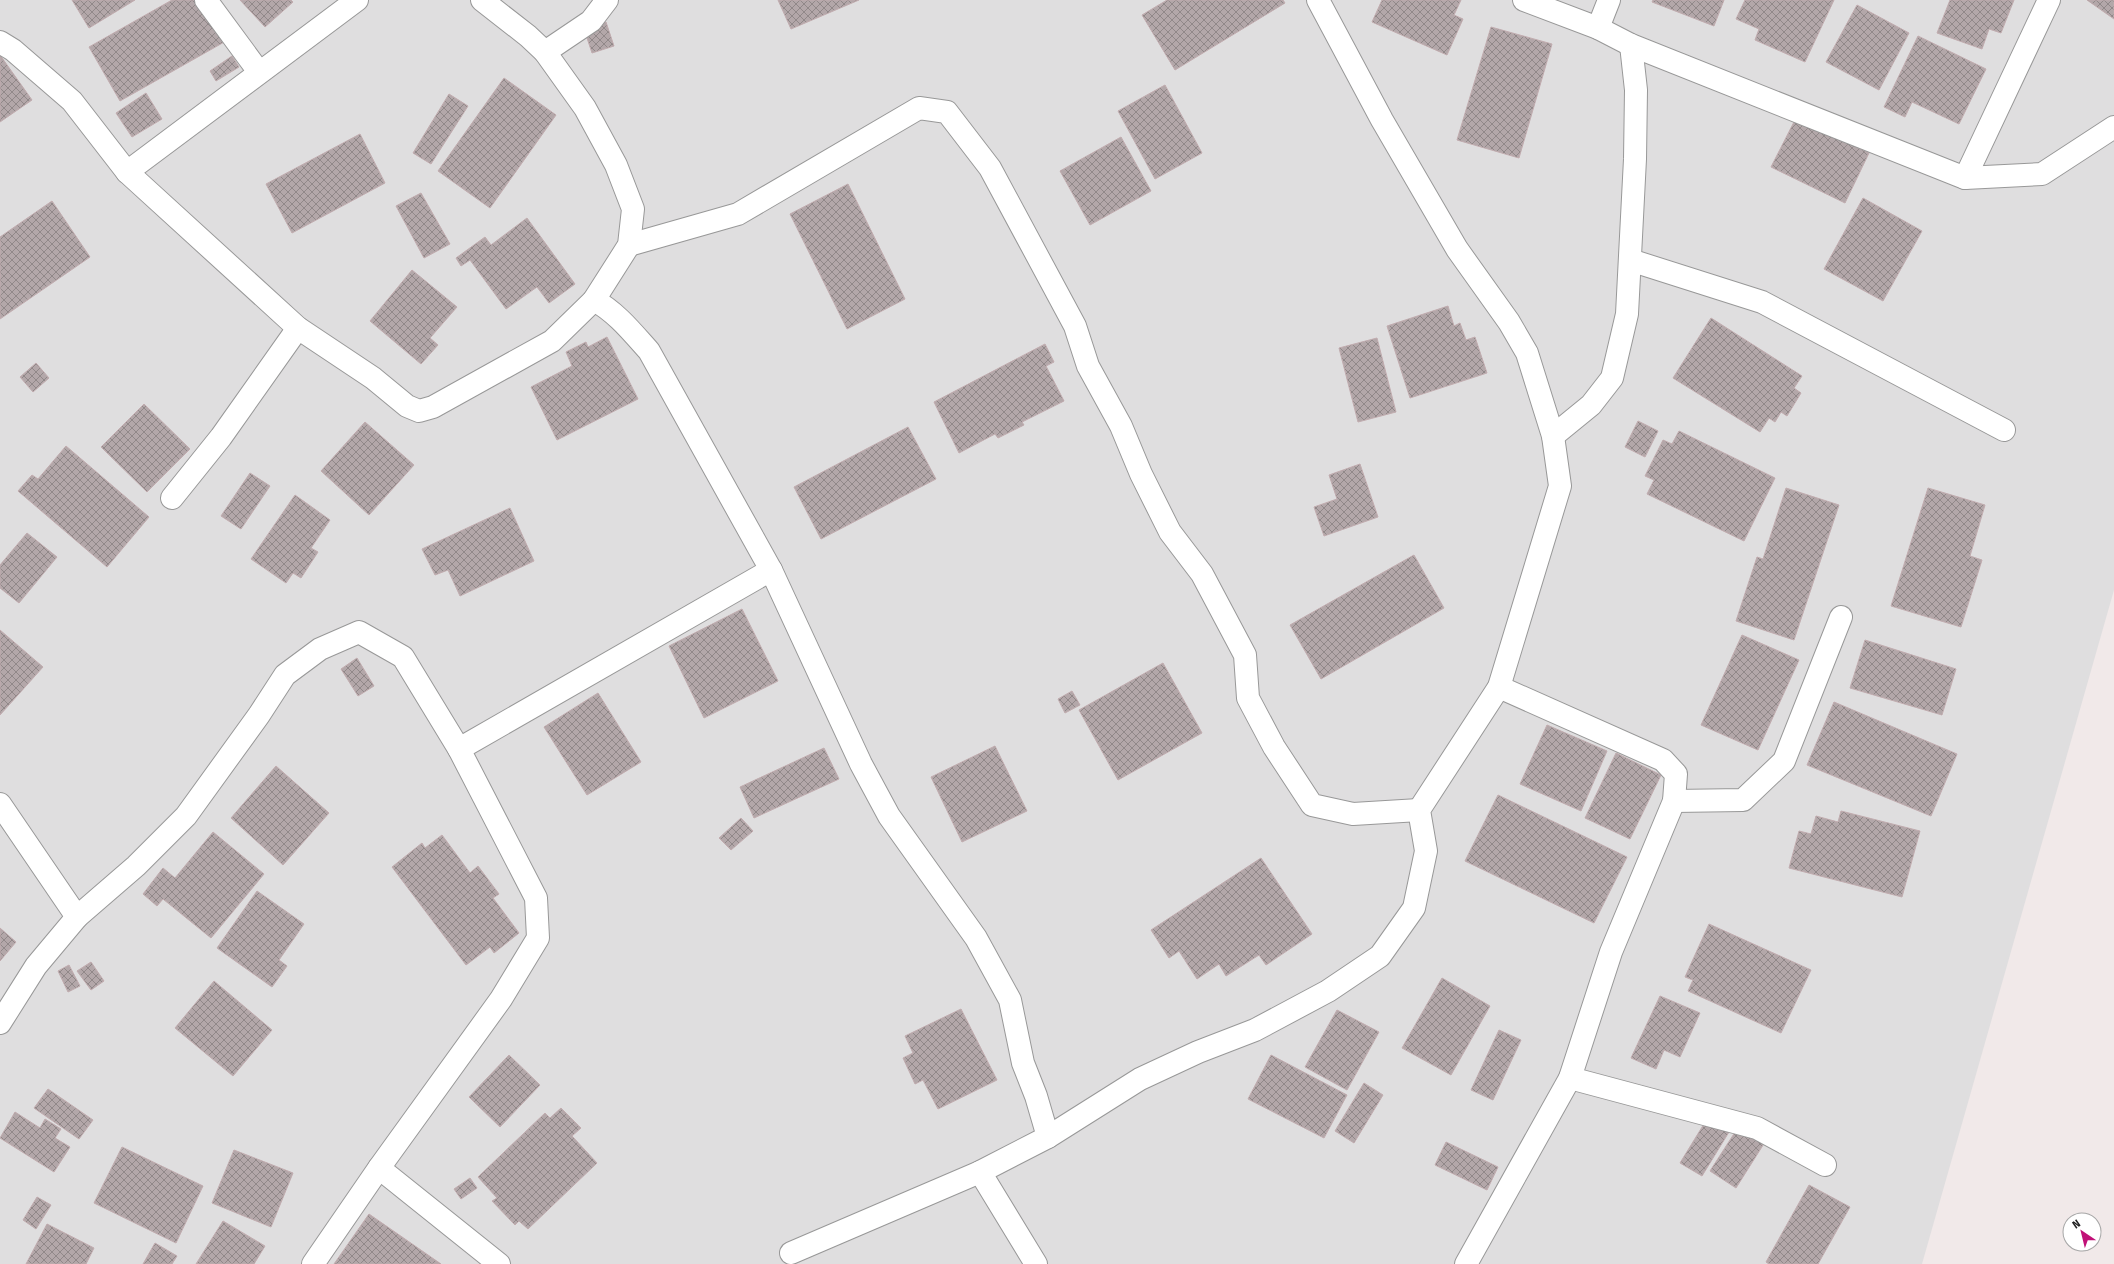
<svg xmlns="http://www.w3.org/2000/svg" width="2114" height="1264" viewBox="0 0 2114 1264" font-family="'Fira Sans Condensed',sans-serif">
  <defs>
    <pattern id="building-cross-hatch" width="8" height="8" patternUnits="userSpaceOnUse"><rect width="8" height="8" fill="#b3a7a9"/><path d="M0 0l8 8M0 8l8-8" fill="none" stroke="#918889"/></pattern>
  </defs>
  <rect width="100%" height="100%" fill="#f1e9e9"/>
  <!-- residential -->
  <path fill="#dfdedf" d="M0 0H2114V590L1922 1264H0Z"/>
  <!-- building -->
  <g fill="url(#building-cross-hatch)" stroke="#c1acaf">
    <path d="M72 0H135L89 28Z"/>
    <path d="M172 0H203L226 41 120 101 89 47Z"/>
    <path d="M240 0H291L293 2 265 27Z"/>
    <path d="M778 0H859L791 29Z"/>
    <path d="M1167 0H1283L1285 3 1175 70 1142 15Z"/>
    <path d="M1382 0H1461L1454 15 1463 19 1447 55 1372 22Z"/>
    <path d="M1653 0H1724L1714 26 1652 2Z"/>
    <path d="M1745 0H1834L1805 62 1755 40 1759 29 1736 19Z"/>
    <path d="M1950 0H2014L2001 33 1989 29 1982 49 1937 33Z"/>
    <path d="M2087 0H2114V19Z"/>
    <path d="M1857 5 1909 33 1879 90 1826 62Z"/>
    <path d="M606 22 614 46 592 53 584 29Z"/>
    <path d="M1491 27 1552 44 1519 158 1457 140Z"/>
    <path d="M1918 36 1986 69 1959 124 1912 102 1905 117 1884 107Z"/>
    <path d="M0 55 32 100 0 122Z"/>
    <path d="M232 56 239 67 216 81 210 71Z"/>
    <path d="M504 78 556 115 490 208 438 171Z"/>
    <path d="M1165 85 1202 153 1155 179 1118 111Z"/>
    <path d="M146 93 162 119 132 137 116 113Z"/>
    <path d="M449 94 468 106 431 164 413 153Z"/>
    <path d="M1796 118 1869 153 1845 203 1771 167Z"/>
    <path d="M360 134 385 183 292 233 266 184Z"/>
    <path d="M1121 137 1151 191 1090 225 1060 171Z"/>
    <path d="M848 184 905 299 847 329 790 214Z"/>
    <path d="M421 193 450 244 424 258 396 206Z"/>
    <path d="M1863 198 1922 231 1883 301 1824 269Z"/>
    <path d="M52 201 90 257 0 319V237Z"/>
    <path d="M527 218 575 284 549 303 537 287 506 309 470 260 461 266 456 258 485 237 491 245Z"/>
    <path d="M412 270 457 307 430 338 438 345 421 364 370 321Z"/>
    <path d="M1448 306 1454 326 1460 323 1466 340 1475 337 1487 373 1410 398 1387 326Z"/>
    <path d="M1711 318 1802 376 1794 388 1801 393 1787 416 1781 412 1775 422 1769 418 1760 432 1673 378Z"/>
    <path d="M607 337 638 399 557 440 531 387 572 366 566 352 586 342 588 347Z"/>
    <path d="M1377 338 1396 412 1358 422 1339 348Z"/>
    <path d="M1045 344 1054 362 1046 366 1064 401 1022 422 1024 425 998 438 995 434 959 453 934 402Z"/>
    <path d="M36 363 49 378 33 392 20 377Z"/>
    <path d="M144 404 190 449 147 492 101 447Z"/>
    <path d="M1638 421 1658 431 1645 457 1625 447Z"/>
    <path d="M365 422 414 465 369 515 321 471Z"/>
    <path d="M908 427 936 479 821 539 794 487Z"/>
    <path d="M1679 431 1775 478 1744 541 1647 494 1654 480 1645 476 1663 440 1672 444Z"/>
    <path d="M66 446 149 517 107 567 18 491 32 475 38 479Z"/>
    <path d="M1360 464 1378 517 1324 536 1314 507 1337 499 1329 475Z"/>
    <path d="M250 473 270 486 241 529 221 516Z"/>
    <path d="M1786 488 1839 505 1794 640 1736 621 1757 557 1763 559Z"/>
    <path d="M1928 488 1985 505 1970 556 1982 560 1961 627 1891 606Z"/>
    <path d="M295 495 330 520 311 548 318 552 301 578 293 573 286 583 251 559Z"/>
    <path d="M510 508 534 561 460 596 448 570 435 575 422 549Z"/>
    <path d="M27 533 57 557 19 603 0 588V565Z"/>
    <path d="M1414 555 1444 608 1321 679 1290 625Z"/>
    <path d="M742 609 778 681 704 718 669 646Z"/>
    <path d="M0 630 43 667 0 715Z"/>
    <path d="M1742 635 1799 660 1758 750 1701 725Z"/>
    <path d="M1865 640 1956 669 1942 715 1850 688Z"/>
    <path d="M357 658 374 686 358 696 341 669Z"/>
    <path d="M1163 663 1202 733 1118 780 1079 710Z"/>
    <path d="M1072 691 1080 705 1065 713 1058 699Z"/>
    <path d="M598 693 641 762 587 795 544 727Z"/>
    <path d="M1834 702 1957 754 1931 816 1807 765Z"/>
    <path d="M1547 725 1607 751 1581 811 1520 784Z"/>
    <path d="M995 746 1027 811 962 842 931 777Z"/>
    <path d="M824 748 839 779 754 818 740 787Z"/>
    <path d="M1616 753 1661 775 1630 839 1585 818Z"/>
    <path d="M276 766 329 813 283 865 231 818Z"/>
    <path d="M1498 795 1627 857 1594 923 1465 861Z"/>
    <path d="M1841 811 1920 831 1902 897 1789 868 1799 831 1811 834 1816 816 1838 822Z"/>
    <path d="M741 818 753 831 731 850 719 838Z"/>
    <path d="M213 832 264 874 211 938 163 899 157 906 143 894 163 868 175 878Z"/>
    <path d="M442 835 470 873 478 866 499 894 493 898 519 933 494 953 490 947 466 965 392 867 422 843 425 848Z"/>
    <path d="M1261 858 1312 934 1266 965 1259 955 1226 976 1219 964 1197 979 1179 951 1169 958 1151 930Z"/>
    <path d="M257 891 304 924 279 960 287 966 272 987 217 948Z"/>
    <path d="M1709 924 1811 970 1781 1033 1688 991 1693 980 1685 977Z"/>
    <path d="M0 928 16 942 0 961Z"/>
    <path d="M91 962 104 981 91 990 77 971Z"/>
    <path d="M69 965 80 986 68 992 58 971Z"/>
    <path d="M1442 978 1490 1006 1451 1075 1402 1048Z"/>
    <path d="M214 981 272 1030 233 1076 175 1028Z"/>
    <path d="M1660 996 1700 1013 1680 1057 1664 1050 1656 1069 1631 1058Z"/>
    <path d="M961 1009 997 1080 938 1109 923 1080 915 1084 903 1058 913 1053 905 1036Z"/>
    <path d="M1337 1010 1379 1032 1347 1090 1305 1067Z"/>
    <path d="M1499 1030 1521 1040 1493 1100 1471 1090Z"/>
    <path d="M509 1055 540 1085 500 1127 469 1097Z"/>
    <path d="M1271 1055 1347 1095 1324 1138 1248 1099Z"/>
    <path d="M1364 1083 1383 1095 1354 1143 1335 1131Z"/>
    <path d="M48 1089 93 1120 79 1139 34 1108Z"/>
    <path d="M561 1108 581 1128 572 1136 597 1163 528 1229 519 1221 515 1225 492 1201 497 1198 478 1177 545 1113 550 1118Z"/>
    <path d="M15 1112 40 1128 45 1119 61 1129 55 1138 70 1147 54 1172 0 1138Z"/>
    <path d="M1707 1119 1729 1132 1702 1176 1680 1163Z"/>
    <path d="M1739 1126 1765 1142 1736 1188 1710 1171Z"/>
    <path d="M1446 1142 1498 1167 1487 1190 1435 1165Z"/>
    <path d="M122 1147 203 1186 176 1243 94 1203Z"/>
    <path d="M234 1150 293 1173 271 1227 212 1203Z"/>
    <path d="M470 1178 477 1188 461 1199 454 1189Z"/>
    <path d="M1809 1185 1850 1207 1818 1264H1769L1766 1262Z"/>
    <path d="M37 1197 51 1205 36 1229 23 1220Z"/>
    <path d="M369 1214 441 1264H334Z"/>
    <path d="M223 1221 265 1246 254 1264H196Z"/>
    <path d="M47 1224 94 1248 86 1264H26Z"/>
    <path d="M155 1243 177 1256 172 1264H143Z"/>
  </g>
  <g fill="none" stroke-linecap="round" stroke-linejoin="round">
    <defs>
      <g id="street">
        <path d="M206 0 259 72"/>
        <path d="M1524 0 1598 28 1631 45 1965 178 2042 174 2114 127"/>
        <path d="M1598 28 1609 0"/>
        <path d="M0 42 13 50 72 101 127 172 298 328 373 378 407 406 419 411 433 407 552 341 594 300 629 245 633 209 616 165 585 108 545 52 528 36 482 0"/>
        <path d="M545 52 591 21 607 0"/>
        <path d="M127 172 357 0"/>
        <path d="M1965 178 2049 0"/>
        <path d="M629 245 738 214 919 108 947 112 990 168 1075 326 1088 366 1121 426 1141 474 1170 532 1202 574 1245 655 1248 698 1274 747 1312 805 1353 814 1419 810"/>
        <path d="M1630 260 1762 302 2004 430"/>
        <path d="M594 300C616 312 632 332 649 351L771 570 861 764 889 816 976 938 1010 1000 1023 1063 1036 1096 1048 1137"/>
        <path d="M1553 436 1591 405 1612 378 1627 314 1635 159 1636 90 1631 45"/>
        <path d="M172 498 221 437 298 328"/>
        <path d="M459 749 771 570"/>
        <path d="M1674 801 1743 800 1784 761 1841 617"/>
        <path d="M0 804 77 917 136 866 186 816 259 715 285 675 320 649 359 632 403 657 459 749 536 898 538 938 501 999 379 1168 313 1264"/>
        <path d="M0 1023 36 966 77 917"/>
        <path d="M1570 1078 1757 1128 1825 1165"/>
        <path d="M379 1168 499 1264"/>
        <path d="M980 1172 1036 1264"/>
        <path d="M791 1253 980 1172 1048 1137 1140 1079 1198 1052 1255 1030 1328 991 1380 956 1414 908 1426 851 1419 810 1499 687 1560 486 1553 436 1527 353 1509 322 1457 249 1382 120 1318 0"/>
        <path d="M1466 1264 1570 1078 1611 952 1674 801 1676 774 1663 760 1499 687"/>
      </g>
    </defs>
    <!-- street casing -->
    <use href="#street" stroke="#989898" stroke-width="24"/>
    <!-- street -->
    <use href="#street" stroke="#fff" stroke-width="22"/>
  </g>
  <!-- north arrow -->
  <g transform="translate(2082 1232) rotate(325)"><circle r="19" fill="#ffffff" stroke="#a6a6a6"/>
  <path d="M0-3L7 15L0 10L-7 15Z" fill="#c11178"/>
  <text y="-6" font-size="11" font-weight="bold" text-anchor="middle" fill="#212121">N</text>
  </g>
</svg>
